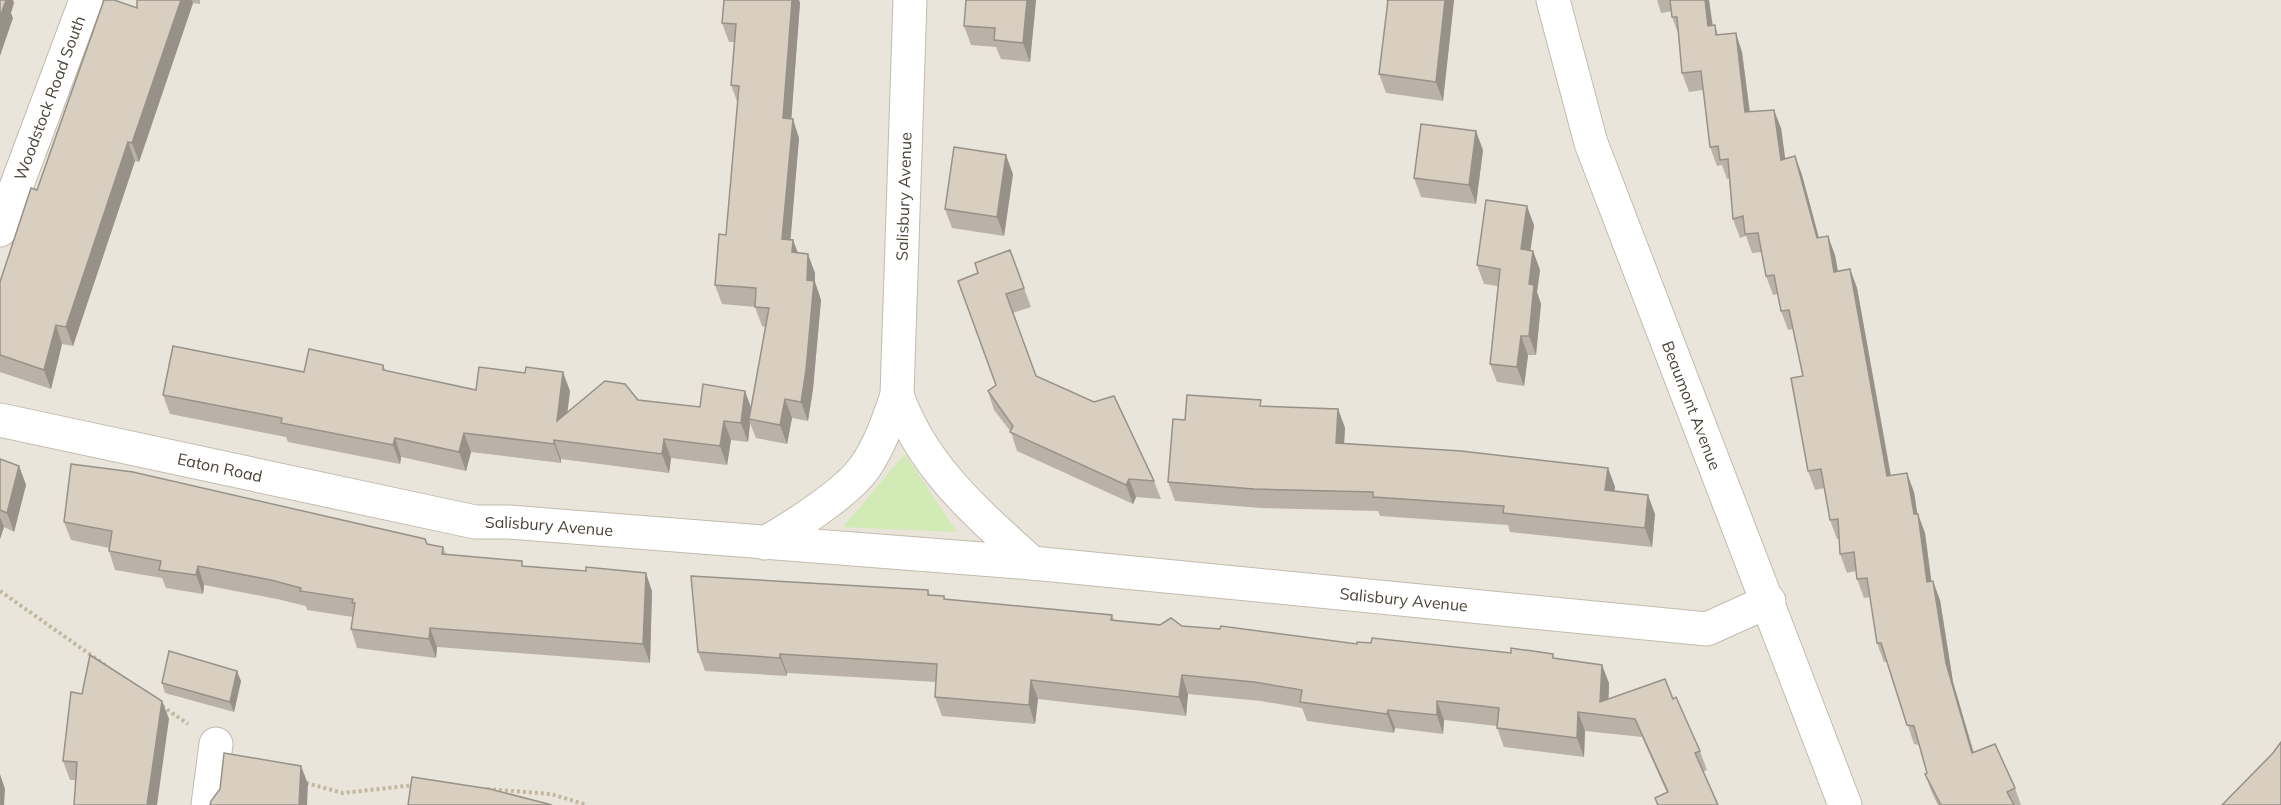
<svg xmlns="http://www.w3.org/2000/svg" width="2281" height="805" viewBox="0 0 2281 805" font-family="Mulish,sans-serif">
  <rect width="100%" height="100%" fill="#f6f3ec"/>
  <!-- residential -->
  <rect fill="#eae5da" x="0" y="0" width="2281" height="805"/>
  <!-- green -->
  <path fill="#d2eab5" d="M905 454 957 532 843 527Z"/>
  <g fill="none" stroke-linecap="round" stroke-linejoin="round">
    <defs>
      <g id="minor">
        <path id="s1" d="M1553 0 1591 143 1845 805"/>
        <path id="s2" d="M0 230 86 0"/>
        <path d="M897 395C923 468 976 512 1032 563"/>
        <path id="s3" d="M0 420 475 522H509L1032 563 1707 629 1769 601"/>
        <path id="s4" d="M765 543C793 527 847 493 865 467 880 445 889 419 897 395L910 0"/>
        <path d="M208 805 216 744"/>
      </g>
    </defs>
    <!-- minor casing -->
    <use href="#minor" stroke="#c2bbae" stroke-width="35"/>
    <!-- path -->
    <g stroke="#c4b79f" stroke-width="4" stroke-dasharray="3 3" stroke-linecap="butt">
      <path d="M0 591 105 665"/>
      <path d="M162 706 188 724"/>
      <path d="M306 783 343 793 414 785"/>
      <path d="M487 789 551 794 587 805"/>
    </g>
    <!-- minor -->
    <use href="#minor" stroke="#fff" stroke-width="33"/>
  </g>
  <!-- wall -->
  <g fill="#bab2a6">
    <path d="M137 0H200V4L193 3 139 162 135 161 73 346 62 344 51 389 0 372V282L37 190 137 8Z"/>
    <path d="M724 0H799L800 3 791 119 799 138 790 240H793L798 253 815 273V282L821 300 813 389 808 421 792 418 787 444 756 438 750 423 748 442 731 440 727 465 671 458 669 473 561 459V463L471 452 466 471 401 457 400 464 288 442 286 437 170 414 163 395 304 372 383 365 386 371 476 390 570 391 567 412 638 400 700 407H751L765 327 762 326 755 307 722 304 715 285 726 235 738 104 731 85 734 42H729L722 23Z"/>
    <path d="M1036 0 1030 62 1001 59 996 47 971 45 964 26Z"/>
    <path d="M1386 0H1454L1443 101 1386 93 1379 74 1388 3Z"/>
    <path d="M1657 0H1709L1713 26 1715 25 1718 35 1742 52 1750 112 1781 128 1785 159 1795 156 1802 175 1819 238 1835 255 1838 271 1850 269 1857 288 1891 475 1914 492 1917 514 1925 533 1931 581 1940 600 1953 682 1974 753 2015 788 2021 805H1938L1932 793 1925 774 1927 773 1919 745 1914 744 1887 662H1884L1877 643 1870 597 1864 598 1857 579 1856 571 1847 573 1840 554 1839 539H1837L1830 520 1825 488 1815 490 1808 471 1803 376 1793 329 1788 330 1781 311 1778 294 1773 295 1766 276 1762 252 1752 253 1746 236 1740 238 1733 219 1729 179H1727L1722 165 1717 166 1710 147 1703 90 1689 92 1682 73 1678 33 1672 17V11L1661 13Z"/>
    <path d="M1483 150 1476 204 1421 197 1414 178Z"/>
    <path d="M1013 174 1004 236 952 228 945 209Z"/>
    <path d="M1534 225 1530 250 1533 251 1540 270 1537 292 1541 304 1536 355H1528L1524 386 1497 382 1490 364 1498 286 1484 284 1477 265Z"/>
    <path d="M1010 250 1031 307 1013 313 1036 376 1154 481 1161 499 1136 497 1133 504 1017 451 1011 432 994 410 988 391 996 385 978 273Z"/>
    <path d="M1262 406 1338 409 1345 428 1344 443 1608 468 1615 487 1614 491 1655 514 1652 547 1510 532 1508 525 1380 516 1378 511 1261 508 1175 501 1168 482 1185 420Z"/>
    <path d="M0 459 19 466 26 485 14 532 4 527 0 539Z"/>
    <path d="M64 522 425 539 427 544 443 547 446 554 523 566 652 591 650 663 437 647 436 658 357 648 351 629 353 617 307 610 306 606 277 599 204 585 203 594 166 588 162 578 115 570 109 551V548L71 540Z"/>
    <path d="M928 590 930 595 944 596 945 599 1112 615 1114 620 1182 626 1357 644 1511 653 1553 654 1554 658 1609 683 1608 699H1673L1700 751 1707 770 1703 772 1667 793 1642 737 1585 731 1584 757 1504 747 1497 728V726L1444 720 1443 734 1395 728 1394 733 1307 721 1302 708 1261 701 1188 694 1186 716 1038 699 1035 724 942 716 935 697 936 682 787 673V676L705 671 698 652Z"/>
    <path d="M241 681 234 712 165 693 162 683Z"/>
    <path d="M82 694 162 701 169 719 76 780H70L63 761Z"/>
  </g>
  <!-- shaded-wall -->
  <g fill="#979187">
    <path d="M4 0H13L14 3 11 13 13 18 0 56V17Z"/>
    <path d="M181 0H192L193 3 139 162 132 143Z"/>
    <path d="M791 0H799L800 3 790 137 783 118Z"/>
    <path d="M1027 0H1036L1030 62 1023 43Z"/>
    <path d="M1445 0H1454L1443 101 1436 82Z"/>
    <path d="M1705 0H1709L1715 45 1708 26Z"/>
    <path d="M1736 33 1742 52 1752 131 1745 112Z"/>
    <path d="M1774 110 1781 128 1788 179 1781 160Z"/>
    <path d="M793 119 799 138 789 258 782 239Z"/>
    <path d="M1476 131 1483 150 1476 204 1469 185Z"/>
    <path d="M128 142 135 161 73 346 66 327Z"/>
    <path d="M1006 155 1013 174 1004 236 997 217Z"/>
    <path d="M1795 156 1802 175 1824 257 1817 238Z"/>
    <path d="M1527 206 1534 225 1528 268 1521 249Z"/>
    <path d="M1828 236 1835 255 1841 291 1834 272Z"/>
    <path d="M793 240 800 259 792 252Z"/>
    <path d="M1533 251 1540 270 1537 292 1541 304 1536 355 1529 336V284Z"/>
    <path d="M808 254 815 273V282L821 300 813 389 808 421 801 402Z"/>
    <path d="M1850 269 1857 288 1894 495 1887 476Z"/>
    <path d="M56 325 62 344 51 389 44 370Z"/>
    <path d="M1521 336 1528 355 1524 386 1517 367Z"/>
    <path d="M563 372 570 391 564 440 557 421Z"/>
    <path d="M745 391 752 410 749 419 750 423 748 442 741 423Z"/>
    <path d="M785 399 792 418 787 444 780 425Z"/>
    <path d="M1338 409 1345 428 1343 462 1336 443Z"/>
    <path d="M724 421 731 440 727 465 720 446Z"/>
    <path d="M464 433 471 452 466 471 459 452Z"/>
    <path d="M395 438 401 457 400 464 393 445Z"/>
    <path d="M664 439 671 458 669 473 662 454Z"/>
    <path d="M554 440 561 459V463L554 444Z"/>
    <path d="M19 466 26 485 14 532 7 513Z"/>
    <path d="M1608 468 1615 487 1612 509 1605 490Z"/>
    <path d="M1907 473 1914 492 1920 531 1918 514 1925 533 1934 601 1927 582Z"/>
    <path d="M1129 479 1136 497 1133 504 1126 485Z"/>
    <path d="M1648 495 1655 514 1652 547 1645 528Z"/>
    <path d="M0 517 4 527 0 539Z"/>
    <path d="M198 566 204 585 203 594 196 575Z"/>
    <path d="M646 573 652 591 650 663 643 644Z"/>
    <path d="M1933 581 1940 600 1953 682 1979 772 1972 753 1946 663Z"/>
    <path d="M430 628 437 647 436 658 429 639Z"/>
    <path d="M780 654 787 673V676L780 658Z"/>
    <path d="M1602 665 1609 683 1608 715 1600 702Z"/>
    <path d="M237 671 241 681 234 712 230 702Z"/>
    <path d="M1182 675 1188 694 1186 716 1179 697Z"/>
    <path d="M1031 680 1038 699 1035 724 1029 705Z"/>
    <path d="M162 701 169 719 157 805H147Z"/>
    <path d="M1437 701 1444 720 1443 734 1437 715Z"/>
    <path d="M1388 710 1395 728 1394 733 1387 714Z"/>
    <path d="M1578 712 1585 731 1584 757 1577 738Z"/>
    <path d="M301 766 308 784 307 805H299Z"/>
    <path d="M0 774 5 789 4 805H0Z"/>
  </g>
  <!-- building -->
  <g fill="#d8cfc1" stroke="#979187" stroke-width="1.5">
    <path d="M0 0H6L0 17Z"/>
    <path d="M104 0H114L137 8V0H181L132 143 128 142 66 327 56 325 44 370 0 355V282L31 188 37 190Z"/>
    <path d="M724 0H792L783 118 793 119 782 239 793 240 792 252 808 254 807 280 814 281 806 370 801 402 785 399 780 425 749 419 769 308 755 307 756 288 715 285 719 234 726 235 739 86 731 85 736 24 722 23Z"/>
    <path d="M966 0H1027L1023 43 994 40 995 28 964 26Z"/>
    <path d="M1388 0H1445L1436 82 1379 74Z"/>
    <path d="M1670 0H1705L1708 26 1715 25 1716 35 1736 33 1745 112 1774 110 1781 160 1795 156 1817 238 1828 236 1834 272 1850 269 1887 476 1907 473 1914 514H1918L1927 582 1933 581 1946 663 1972 753 1995 744 2015 788 2007 792 2014 805H1941L1925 774 1927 773 1914 726 1907 725 1881 643H1877L1867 578 1857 579 1854 552 1840 554 1838 519 1830 520 1821 469 1808 471 1791 378 1803 376 1789 310 1781 311 1774 275 1766 276 1758 233 1745 234 1743 216 1733 219 1728 159 1720 160 1718 146 1710 147 1701 71 1682 73 1677 17H1672Z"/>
    <path d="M1421 124 1476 131 1469 185 1414 178Z"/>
    <path d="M954 147 1006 155 997 217 945 209Z"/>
    <path d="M1486 200 1527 206 1521 249 1533 251 1529 284 1534 285 1529 336H1521L1517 367 1490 364 1500 269 1477 265Z"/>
    <path d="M1010 250 1024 288 1006 294 1036 376 1094 402 1114 396 1154 481 1129 479 1126 485 1010 432 1013 426 988 391 996 385 958 281 978 273 975 263Z"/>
    <path d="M173 346 304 372 309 349 383 365V370L476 390 479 367 525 373 526 367 563 372 557 421 605 381 625 384 638 400 700 407 703 384 745 391 741 423 724 421 720 446 664 439 662 454 554 440V444L464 433 459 452 395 438 393 445 281 423 282 418 163 395Z"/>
    <path d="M1187 395 1261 400 1260 406 1338 409 1336 443 1461 451 1608 468 1605 490 1648 495 1645 528 1503 513 1504 506 1373 497V492L1254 489 1168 482 1173 419 1185 420Z"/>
    <path d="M0 459 19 466 7 513 0 510Z"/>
    <path d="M71 464 133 472 425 539 427 544 443 547 442 554 522 561V566L586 571V567L646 573 643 644 430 628 429 639 351 629 355 603H352L353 599 300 591 301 588 271 580 198 566 196 575 159 570 161 561 109 551 112 531 64 522Z"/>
    <path d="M691 576 928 590V595L944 596V599L1112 615 1111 620 1160 625 1171 618 1182 626 1220 629 1221 626 1357 644V642L1371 643 1372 638 1511 653V648L1553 654V658L1602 665 1600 702 1665 679 1673 699 1676 697 1700 751 1695 753 1718 805H1658L1655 798 1668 792 1635 719 1578 712 1577 738 1497 728 1499 708 1437 701V715L1388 710 1387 714 1300 702 1302 690 1254 682 1182 675 1179 697 1031 680 1029 705 935 697 937 664 780 654V658L698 652Z"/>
    <path d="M169 651 237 671 230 702 162 683Z"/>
    <path d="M90 655 162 701 147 805H74L77 762 63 761 71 692 82 694Z"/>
    <path d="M2281 742V805H2222L2273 753Z"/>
    <path d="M224 753 301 766 299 805H210L211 801 220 789Z"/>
    <path d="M412 777 490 789 552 805H408Z"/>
  </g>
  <g text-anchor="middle" stroke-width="5" stroke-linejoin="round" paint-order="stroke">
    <!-- street labels -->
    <g font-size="16" fill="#4b4439" stroke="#fff">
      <text dy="6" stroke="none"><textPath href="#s2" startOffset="141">Woodstock Road South</textPath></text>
      <text dy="6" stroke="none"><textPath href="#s4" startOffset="404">Salisbury Avenue</textPath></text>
      <text dy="6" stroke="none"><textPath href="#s1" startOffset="429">Beaumont Avenue</textPath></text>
      <text dy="6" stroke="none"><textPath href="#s3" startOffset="225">Eaton Road</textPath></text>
      <text dy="6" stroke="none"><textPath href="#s3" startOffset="560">Salisbury Avenue</textPath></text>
      <text dy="6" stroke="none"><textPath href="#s3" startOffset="1418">Salisbury Avenue</textPath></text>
    </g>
  </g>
</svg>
